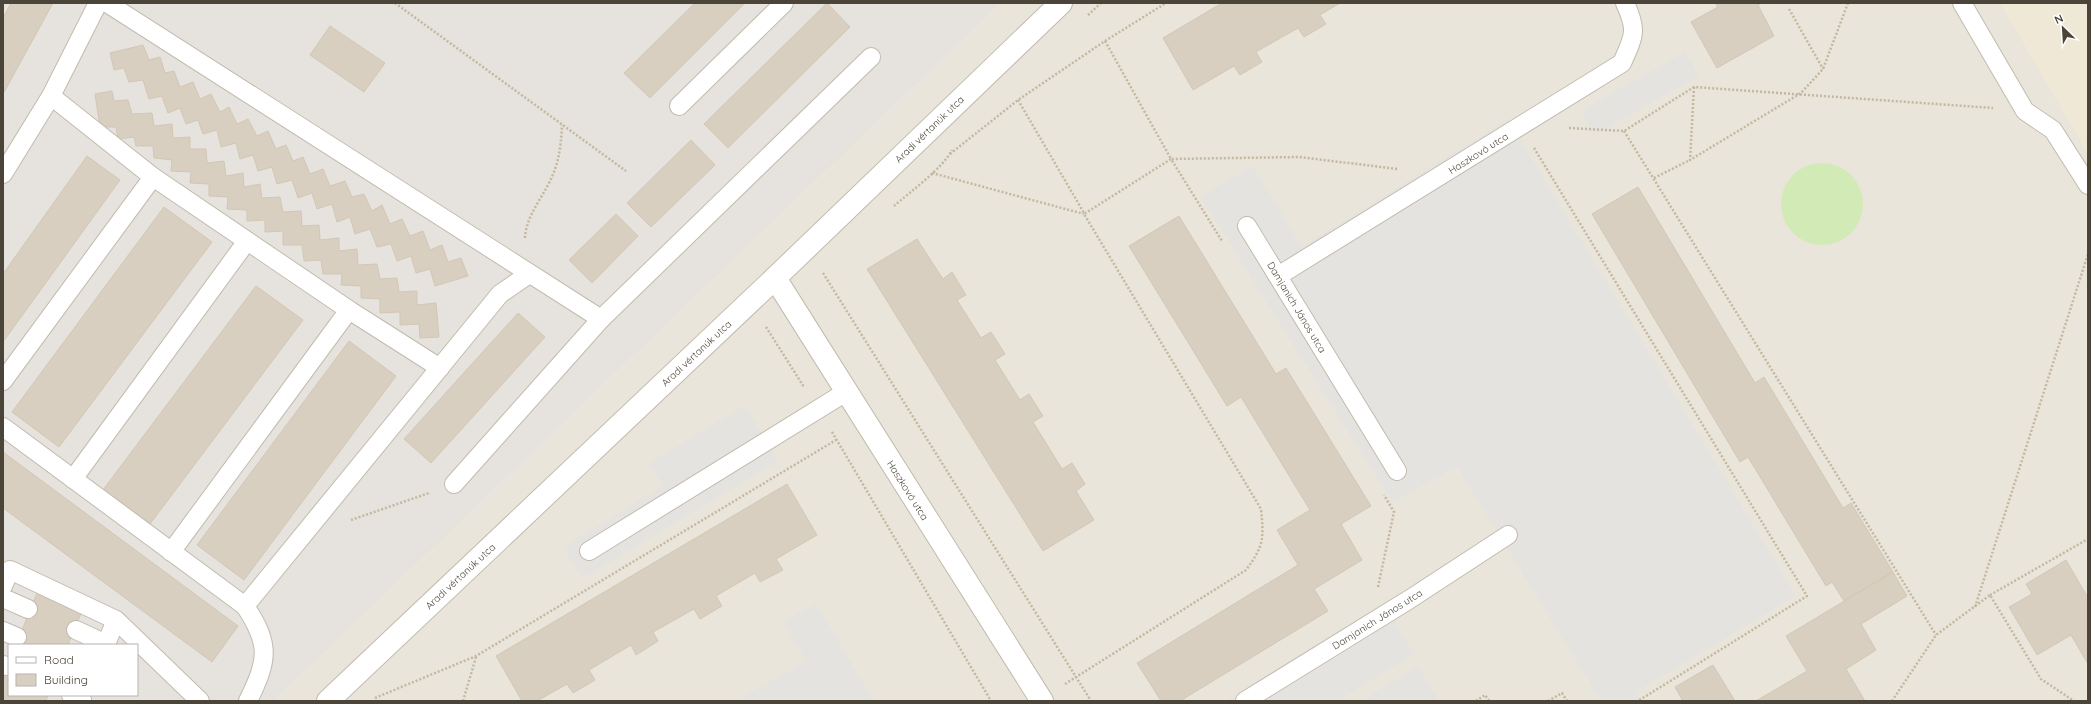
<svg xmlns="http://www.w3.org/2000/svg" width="2091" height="704" viewBox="0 0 2091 704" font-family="Quicksand,sans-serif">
  <rect width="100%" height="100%" fill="#f6f3ec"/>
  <!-- residential -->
  <path fill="#eae5da" d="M1001 3H2088V701H274Z"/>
  <!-- industrial -->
  <path fill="#e6e2dd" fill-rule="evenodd" d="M3 3H1001L274 701H3ZM9 645H137V695H9Z"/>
  <!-- education -->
  <path fill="#efe8d6" d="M2000 3H2088V154Z"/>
  <!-- green -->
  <circle fill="#d2eab5" cx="1822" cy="204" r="41"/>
  <!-- parking -->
  <g fill="#e5e3e0">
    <path d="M1685 52 1699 76 1594 135 1581 111Z"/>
    <path d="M1508 119 1796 596 1636 692 1641 701H1601L1457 467 1392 502 1200 196 1253 166 1302 247Z"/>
    <path d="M745 405 778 461 582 579 563 547 663 486 649 463Z"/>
    <path d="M816 603 874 701H736L806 661 783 622Z"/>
    <path d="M1383 603 1414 654 1338 701H1224Z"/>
    <path d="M1418 666 1439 701H1361Z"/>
  </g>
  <!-- building -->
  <g fill="#d8cfc1" stroke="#d3c7b4">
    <path d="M11 3H53L3 94V18Z"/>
    <path d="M695 3H745L650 98 624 73Z"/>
    <path d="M827 3 850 27 728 148 704 124Z"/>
    <path d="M1222 3H1340L1320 15 1326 24 1304 37 1298 28 1256 52 1262 62 1240 75 1234 66 1193 90 1163 38Z"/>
    <path d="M1715 3H1762L1758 5 1774 36 1717 68 1691 22 1718 7Z"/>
    <path d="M330 26 385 63 364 92 310 55Z"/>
    <path d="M143 45 149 60 160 57 165 73 174 71 180 87 193 82 200 99 211 94 220 112 229 107 237 124 248 119 257 136 268 131 276 149 286 145 293 161 303 157 310 174 323 169 330 186 345 181 352 197 364 194 372 211 382 205 390 224 402 219 410 236 423 231 430 250 442 245 448 262 461 258 468 276 435 286 430 269 416 273 411 256 397 261 391 244 377 247 370 229 355 234 350 217 337 222 332 204 317 209 312 193 298 198 292 180 277 184 272 167 258 171 253 155 240 159 236 143 221 147 217 130 203 134 198 120 186 124 180 108 168 113 162 96 149 99 143 80 129 82 124 68 114 70 110 53Z"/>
    <path d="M112 91 114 101 128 100 132 114 152 113 154 126 172 124 173 138 190 137V149H206L207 163 224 161 226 176 243 173 244 187 260 184 262 198 280 197 283 212 301 211 302 226 319 225 320 240 339 238V251L357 249 358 265 377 264 380 279 397 278 399 292 417 291V305L436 303 439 337 420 338 419 324 400 325V312L380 313V299L361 298V286L341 285 342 274H323L321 260 304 261 302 245H283V231L265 232V220L247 221V210L227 209 228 197 209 196V184L190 183 191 172 171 171 172 160 154 158 153 146H136L134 137 118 139 116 127H100L95 94Z"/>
    <path d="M691 140 715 165 651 227 627 203Z"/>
    <path d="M87 156 120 180 3 342V274Z"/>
    <path d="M1638 187 1755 383 1764 377 1843 508 1851 503 1893 572 1844 601 1832 582 1826 586 1748 457 1740 462 1592 214Z"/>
    <path d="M164 207 212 242 59 447 12 412Z"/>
    <path d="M616 214 638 236 592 283 569 260Z"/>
    <path d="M1179 216 1276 374 1286 368 1371 506 1341 524 1362 560 1314 589 1328 611 1180 701H1161L1137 663 1298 565 1277 530 1310 510 1241 397 1227 406 1129 246Z"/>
    <path d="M917 239 943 279 952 272 966 295 957 300 981 338 991 332 1005 354 995 360 1020 400 1029 394 1043 416 1033 422 1062 469 1072 463 1085 484 1076 491 1094 520 1043 551 867 269Z"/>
    <path d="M256 286 303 320 150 524 103 490Z"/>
    <path d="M518 313 545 337 431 463 404 439Z"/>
    <path d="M349 341 396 376 244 580 197 545Z"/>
    <path d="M3 452 238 626 212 662 3 508Z"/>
    <path d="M787 484 817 535 776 559 783 570 760 582 755 573 716 596 722 606 700 619 694 609 653 632 658 641 636 655 631 645 589 670 595 680 573 693 567 684 537 701H522L496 656Z"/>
    <path d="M2066 560 2088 598V664L2071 635 2037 655 2009 607 2032 594 2026 584Z"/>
    <path d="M1893 572 1907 596 1861 624 1876 650 1846 669 1865 701H1756L1807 671 1786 636Z"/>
    <path d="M37 593 82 611 68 645H16Z"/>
    <path d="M9 661V695H48L46 701H3V676Z"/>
    <path d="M1713 665 1735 701H1683L1675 687Z"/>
  </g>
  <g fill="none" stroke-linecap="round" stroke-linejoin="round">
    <defs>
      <g id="service">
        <path d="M107 3 601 319 871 57"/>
        <path d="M1962 3 2025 111 2053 130 2088 185"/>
        <path d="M51 96 153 177 349 310 440 368"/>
        <path d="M679 106 784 3"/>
        <path d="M3 174 51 96 98 3"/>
        <path d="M1247 226 1397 471"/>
        <path d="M1278 276 1622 63C1634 36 1638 31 1625 3"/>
        <path d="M3 381 153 177"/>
        <path d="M3 427 245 606 500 294 529 274"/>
        <path d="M73 479 247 241"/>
        <path d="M454 484 601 319"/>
        <path d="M589 551 846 392"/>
        <path d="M171 552 349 310"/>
        <path d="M3 586 10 570 116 620 200 701"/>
        <path d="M3 598 28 609"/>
        <path d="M245 606C271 645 268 660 248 701"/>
        <path d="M76 630 106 644 116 620"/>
        <path d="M3 631 17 637"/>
        <path d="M3 665 7 666"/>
        <path d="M71 695 82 700"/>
        <path d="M1245 701 1410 599 1508 535"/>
      </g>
      <path id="minor" d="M775 278 1042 701"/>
      <path id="tertiary" d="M328 701 775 278 1061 3"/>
    </defs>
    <!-- service casing -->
    <use href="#service" stroke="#c2bbae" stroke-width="20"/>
    <!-- minor casing -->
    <use href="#minor" stroke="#c2bbae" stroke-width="24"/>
    <!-- tertiary casing -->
    <use href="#tertiary" stroke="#c2bbae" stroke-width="24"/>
    <!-- path -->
    <g stroke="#c4b79f" stroke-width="2.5" stroke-dasharray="2 2" stroke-linecap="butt">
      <path d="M395 3 626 171"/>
      <path d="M1789 9 1823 69"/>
      <path d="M1088 15 1101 3"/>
      <path d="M1105 41 1171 159 1299 157 1398 169"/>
      <path d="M1694 87 1690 160 1801 93 1823 69 1848 3"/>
      <path d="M1018 100 1084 213"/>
      <path d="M1569 128 1624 131 1694 87 1993 108"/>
      <path d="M1624 131 1936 635"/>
      <path d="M1534 148 1807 596 1638 701"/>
      <path d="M950 154 1018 100 1105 41 1166 3"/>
      <path d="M932 173 1084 214"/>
      <path d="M1654 178 1690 160"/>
      <path d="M894 206C909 193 944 167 952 150"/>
      <path d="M525 238C526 218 539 202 548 185 559 164 561 147 562 125"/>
      <path d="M823 273 1091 701"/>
      <path d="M766 327 804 387"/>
      <path d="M832 432 991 701"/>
      <path d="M351 520 429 493"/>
      <path d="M1378 587 1394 512 1384 495"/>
      <path d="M1990 595 2088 539"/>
      <path d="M1975 607 2088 254"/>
      <path d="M1065 684 1246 570C1264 546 1264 538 1261 509L1084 214 1171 159 1222 241"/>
      <path d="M375 698 476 656 836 440"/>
      <path d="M463 701 476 657"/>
      <path d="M1476 701 1485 695 1489 701"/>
      <path d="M1548 701 1562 693 1567 701"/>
      <path d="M1892 701 1936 635 1990 595 2041 679 2074 701"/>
    </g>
    <!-- service -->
    <use href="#service" stroke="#fff" stroke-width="18"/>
    <!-- minor -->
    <use href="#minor" stroke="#fff" stroke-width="22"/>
    <!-- tertiary -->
    <use href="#tertiary" stroke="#fff" stroke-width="22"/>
  </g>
  <g text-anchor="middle" stroke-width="3" stroke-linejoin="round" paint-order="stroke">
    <!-- street labels -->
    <g font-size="10" fill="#4b4439" stroke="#fff">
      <text transform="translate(929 129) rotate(-44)" y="4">Aradi vértanúk utca</text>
      <text transform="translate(1478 153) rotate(-32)" y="4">Haszkovó utca</text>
      <text transform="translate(1297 307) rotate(59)" y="4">Damjanich János utca</text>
      <text transform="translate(696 353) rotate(-43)" y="4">Aradi vértanúk utca</text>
      <text transform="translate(908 490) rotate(58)" y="4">Haszkovó utca</text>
      <text transform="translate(460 576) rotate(-43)" y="4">Aradi vértanúk utca</text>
      <text transform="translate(1377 619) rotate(-32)" y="4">Damjanich János utca</text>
    </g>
  </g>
  <!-- border -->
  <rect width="2091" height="704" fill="none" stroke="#4b4439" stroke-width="8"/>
  <!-- legend -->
  <rect x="8" y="644" width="130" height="52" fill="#ffffff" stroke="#b7b4b0"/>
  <rect x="16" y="657" width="20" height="6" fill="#ffffff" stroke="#b7b4b0"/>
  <text x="44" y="664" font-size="12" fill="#4b4439">Road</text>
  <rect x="16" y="674" width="20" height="12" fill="#d8cfc1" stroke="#b7b4b0"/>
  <text x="44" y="684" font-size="12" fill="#4b4439">Building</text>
  <!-- north arrow -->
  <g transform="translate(2063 28) rotate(335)" stroke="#ffffff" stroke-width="3" paint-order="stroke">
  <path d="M0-3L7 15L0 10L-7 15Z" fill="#4b4439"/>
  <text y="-6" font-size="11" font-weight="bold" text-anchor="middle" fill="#4b4439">N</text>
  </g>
</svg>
